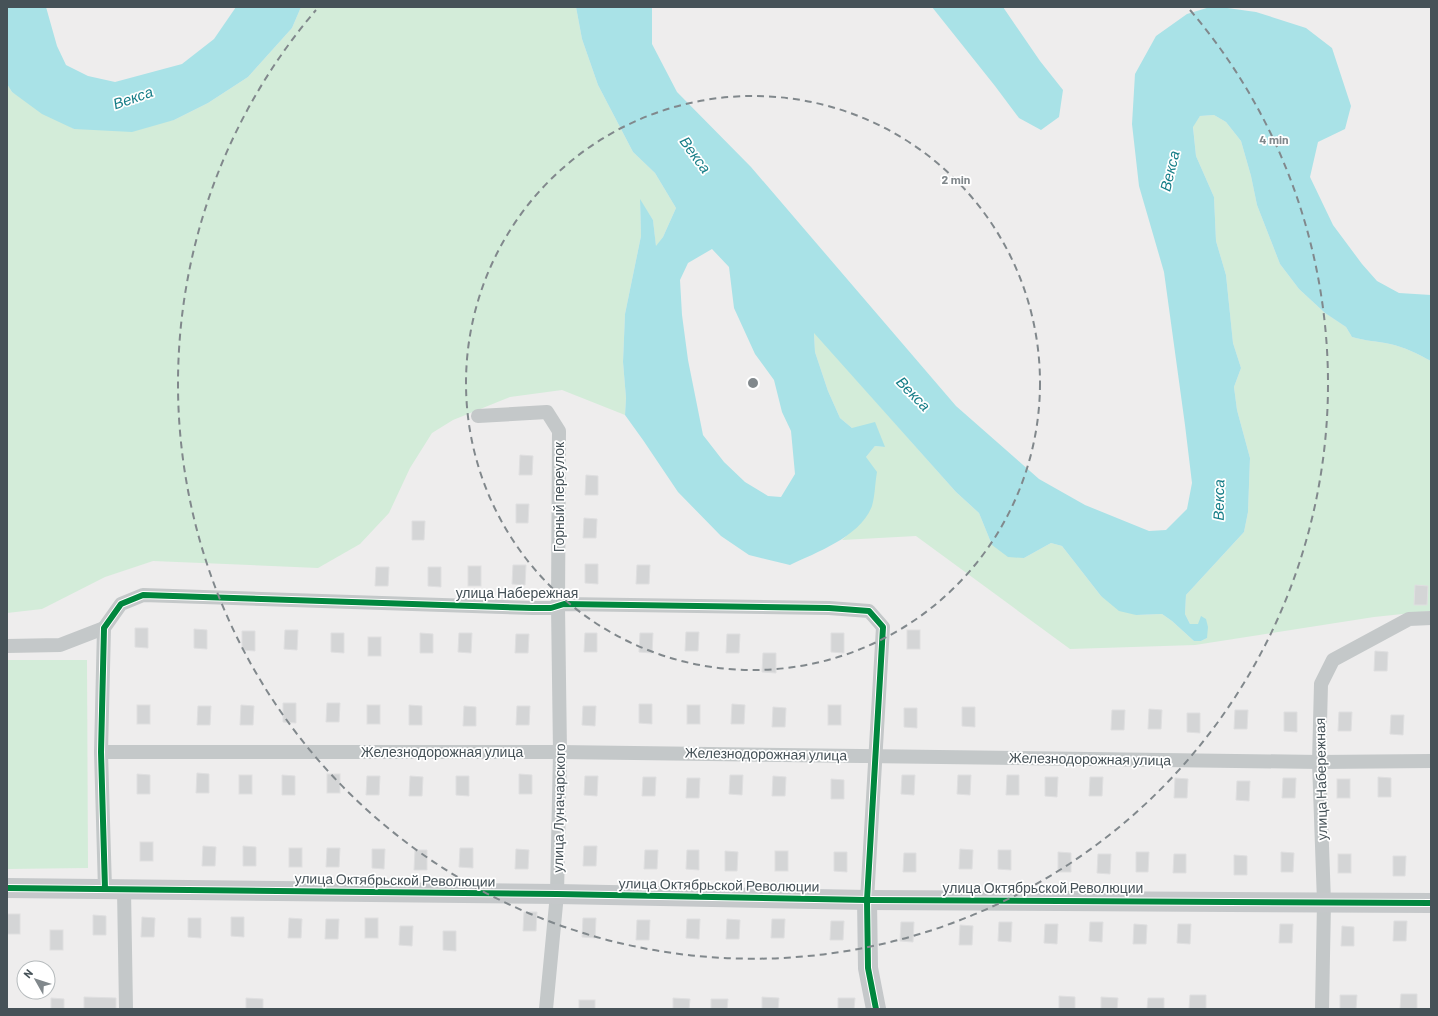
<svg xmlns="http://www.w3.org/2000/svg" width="1438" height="1016" viewBox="0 0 1438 1016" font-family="Barlow,sans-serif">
  <rect width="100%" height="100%" fill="#eeeded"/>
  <!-- green -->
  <g fill="#d3ecd9">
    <path d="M301 7H576L582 39 598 85 633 152 655 173 676 208 663 237 656 247 653 220 640 200 641 236 625 314 623 362 626 398 625 415 562 390 510 397 453 420 432 433 410 468 389 513 360 544 318 568 153 561 105 577 42 609 7 613V84L12 92 74 129H92L174 120 208 103 248 77 292 28Z"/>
    <path d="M1214 115 1226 122 1241 141 1251 176 1257 205 1280 264 1299 289 1325 313 1346 327 1352 337C1365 341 1377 341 1390 344 1404 347 1418 354 1431 361V611L1374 617 1195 645 1070 649 916 536 842 540 863 520 866 457 875 446 885 447 852 428 840 418 828 391 815 352 814 332 956 492 979 513 992 545 1024 558 1051 543 1062 546 1101 596 1136 615 1162 614 1172 621 1194 641H1201L1207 638 1198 624H1190L1185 614 1186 595 1244 532 1248 512 1250 458 1237 410 1234 387 1241 368 1233 343 1226 275 1216 241 1214 197 1196 156 1193 126 1200 116Z"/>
    <path d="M7 660H87L88 868 7 869Z"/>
  </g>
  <!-- water -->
  <g fill="#a9e2e7" fill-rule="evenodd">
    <path d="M7 7H46L57 46 66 65 88 76 115 82 182 64 214 39 236 7H301L292 28 248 77 208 103 174 120 132 132 74 129 42 114 12 92 7 84Z"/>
    <path d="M576 7H652V44L677 92 751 167 956 406 1039 479 1085 505 1149 531 1166 530 1187 509 1192 483 1185 425 1164 272 1139 186 1132 124 1135 74 1156 36 1187 14 1210 7H1220L1256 12 1306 28 1332 48 1351 106 1345 129 1318 142 1310 177 1333 225 1362 264 1377 281 1399 293 1431 295V361C1418 354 1404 347 1390 344 1377 341 1365 341 1352 337L1346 327 1325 313 1299 289 1280 264 1257 205 1251 176 1241 141 1226 122 1214 115 1200 116 1193 127 1196 156 1214 197 1216 241 1226 275 1233 343 1241 368 1234 387 1237 410 1250 458 1248 512 1244 532 1186 595 1185 614 1190 624H1198L1201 616 1206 619 1208 627 1207 638 1201 641H1194L1172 621 1162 614 1136 615 1119 611 1101 596 1062 546 1051 543 1024 558 1008 557 992 545 979 513 956 492 814 333 815 352 828 391 840 418 852 428 875 422 885 447 875 446 866 457 877 472C875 483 875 496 872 506 860 537 817 552 790 565L749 555 721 536 678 492 643 440 625 415 626 398 623 362 625 314 641 236 640 199 653 220 656 246 663 237 676 208 655 173 633 152 598 85 582 39ZM712 249 729 267 734 308 755 354 774 380 782 412 791 431 795 474 781 497 768 496 745 482 724 462 703 435 688 360 682 315 680 280 688 263Z"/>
    <path d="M932 7H1003L1040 61 1063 90 1059 117 1041 130 1019 118 995 86Z"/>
  </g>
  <!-- building -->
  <g fill="#d4d5d6" stroke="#dfdfe0">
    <path d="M520 455 533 456 532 475H519Z"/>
    <path d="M586 475 598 476V495H585Z"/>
    <path d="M516 504H529L528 523H516Z"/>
    <path d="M584 518 597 519 596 538H583Z"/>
    <path d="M412 521H425L424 540H412Z"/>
    <path d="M585 564H598V584L585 583Z"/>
    <path d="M513 565H526L525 585 512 584Z"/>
    <path d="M637 565H650L649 584H636Z"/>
    <rect x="468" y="566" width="13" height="20"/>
    <path d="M376 567H389L388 586H375Z"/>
    <path d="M428 567H441V587L428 586Z"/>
    <path d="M1415 585 1428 586 1427 605H1414Z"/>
    <path d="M135 628H148V648L135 647Z"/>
    <path d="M194 629 207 630V649L194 648Z"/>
    <path d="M285 630H298L297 650 284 649Z"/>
    <rect x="907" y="630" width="13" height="19"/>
    <path d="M242 631H255V651L242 650Z"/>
    <path d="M686 632H699L698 651H685Z"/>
    <path d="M331 633H344V653L331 652Z"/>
    <path d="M420 633 433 634V653H420Z"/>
    <path d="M459 633H472L471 653 458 652Z"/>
    <path d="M585 633H597V652H584Z"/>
    <path d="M640 633H653L652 653 639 652Z"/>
    <path d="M831 633H844V653L831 652Z"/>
    <path d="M516 634H529L528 653H515Z"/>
    <path d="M727 634H740L739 653H726Z"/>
    <rect x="368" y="637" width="13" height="19"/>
    <path d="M1375 651 1388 652 1387 671H1374Z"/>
    <path d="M763 653H776V673L762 672Z"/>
    <path d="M283 703H296V723L283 722Z"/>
    <path d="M327 703H340L339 722H326Z"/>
    <path d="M639 704H652V724L639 723Z"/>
    <path d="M732 704 745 705 744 724H731Z"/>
    <rect x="137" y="705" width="13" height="19"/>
    <path d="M241 705 254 706 253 725H240Z"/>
    <rect x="367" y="705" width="13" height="19"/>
    <path d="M409 705 422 706V725H409Z"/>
    <rect x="687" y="705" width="13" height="19"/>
    <rect x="828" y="705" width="13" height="20"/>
    <path d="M198 706H211L210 725H197Z"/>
    <path d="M464 706 476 707V726H463Z"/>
    <path d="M517 706H530L529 725H516Z"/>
    <path d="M583 706H596L595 726 582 725Z"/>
    <path d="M773 707 786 708 785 727H772Z"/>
    <path d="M962 707H975V727L962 726Z"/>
    <path d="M904 708H917V728L904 727Z"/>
    <path d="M1149 709 1162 710 1161 729H1148Z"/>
    <path d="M1112 710H1125L1124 730H1111Z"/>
    <path d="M1235 710H1248L1247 729H1234Z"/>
    <path d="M1284 712H1297V732L1284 731Z"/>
    <path d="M1339 712H1352L1351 731H1338Z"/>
    <path d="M1187 713H1200V733L1187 732Z"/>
    <path d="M1391 715H1404L1403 735 1390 734Z"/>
    <path d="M197 773 209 774V793H196Z"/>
    <path d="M137 774 150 775V794H137Z"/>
    <rect x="327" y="774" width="13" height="19"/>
    <path d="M519 774 532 775V794H519Z"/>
    <rect x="239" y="775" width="13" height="19"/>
    <path d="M282 775 295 776V795H282Z"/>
    <path d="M730 775H743L742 795 729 794Z"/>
    <path d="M902 775H915L914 795 901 794Z"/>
    <path d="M958 775H971L970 795 957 794Z"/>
    <path d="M1007 775H1019V795H1006Z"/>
    <path d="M367 776H380L379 795H366Z"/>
    <path d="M410 776 423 777 422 796H409Z"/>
    <path d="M456 776H469V796L456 795Z"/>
    <path d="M585 776H598L597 796 584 795Z"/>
    <path d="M773 776 786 777 785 796H772Z"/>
    <path d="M643 777H656L655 796H642Z"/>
    <path d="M1045 777H1058L1057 797 1045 796Z"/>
    <path d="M1090 777H1103L1102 796H1089Z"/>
    <path d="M1378 777 1391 778V797H1378Z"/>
    <path d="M687 778H700L699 798H686Z"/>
    <path d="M1175 778 1188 779 1187 798H1174Z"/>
    <path d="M1283 778H1296L1295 798H1282Z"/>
    <path d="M831 779 844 780V799H831Z"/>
    <rect x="1337" y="779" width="13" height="19"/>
    <path d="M1237 781H1250L1249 801 1236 800Z"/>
    <rect x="140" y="842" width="13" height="19"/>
    <path d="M203 846 216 847 215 866H202Z"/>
    <path d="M243 846 256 847V866H243Z"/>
    <path d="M584 846H597L596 866H583Z"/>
    <rect x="289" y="848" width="13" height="19"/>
    <path d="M327 848H340L339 867H326Z"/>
    <path d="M460 848H473V868L459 867Z"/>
    <path d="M372 849H385L384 869 372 868Z"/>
    <path d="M516 849 529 850 528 869H515Z"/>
    <path d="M960 849 973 850 972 869H959Z"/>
    <path d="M415 850H427V870H414Z"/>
    <path d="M645 850H658L657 869H644Z"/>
    <path d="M687 850H699V870L686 869Z"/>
    <path d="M998 850H1011V870L998 869Z"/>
    <path d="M725 851 738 852 737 871H725Z"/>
    <rect x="775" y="851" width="13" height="20"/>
    <path d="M834 852H847V872L834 871Z"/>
    <path d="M1058 852 1071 853V872H1058Z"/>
    <path d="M1136 852H1149L1148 872H1136Z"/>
    <path d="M1281 852 1294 853 1293 872H1281Z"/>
    <path d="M904 853H916V872H903Z"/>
    <path d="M1098 854H1111L1110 874 1097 873Z"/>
    <path d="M1174 854H1186V873H1173Z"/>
    <rect x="1338" y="854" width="13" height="19"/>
    <path d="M1234 855 1247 856V875H1234Z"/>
    <path d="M1393 856H1406L1405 876H1393Z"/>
    <path d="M524 912H537L536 931H523Z"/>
    <rect x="7" y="914" width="13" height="20"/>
    <path d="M93 915 106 916V935H93Z"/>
    <path d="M142 917 155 918 154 937H141Z"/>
    <path d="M231 917H244V937L231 936Z"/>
    <path d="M188 918H201V938L188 937Z"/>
    <path d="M289 918 302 919 301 938H288Z"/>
    <rect x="365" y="918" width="13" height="20"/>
    <path d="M583 918H596L595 938 582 937Z"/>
    <path d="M326 919H339L338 939H325Z"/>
    <path d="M687 919H700L699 939 686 938Z"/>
    <path d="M727 919 740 920 739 939H726Z"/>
    <path d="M772 919H785L784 938H771Z"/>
    <path d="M637 920H650L649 940H636Z"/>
    <path d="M831 921H844L843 940H830Z"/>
    <path d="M1394 921H1407L1406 941H1393Z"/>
    <path d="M901 922H914L913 942 900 941Z"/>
    <path d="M999 922H1012L1011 942 998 941Z"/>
    <path d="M1090 922H1103L1102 942 1089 941Z"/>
    <path d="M1045 924H1058L1057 944 1044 943Z"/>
    <path d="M1134 924 1147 925 1146 944H1133Z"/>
    <path d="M1178 924H1191L1190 944 1177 943Z"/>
    <path d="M1280 924H1293L1292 943H1279Z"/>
    <path d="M960 925 973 926 972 945H959Z"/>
    <path d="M400 926H413L412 946 399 945Z"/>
    <path d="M1342 926 1354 927V946H1341Z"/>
    <rect x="50" y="930" width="13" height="20"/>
    <path d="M443 931H456V951L443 950Z"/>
    <path d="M1401 994H1417V1009H1400Z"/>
    <path d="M1190 995H1206V1009H1189Z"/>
    <path d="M1340 995H1357L1356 1009H1340Z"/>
    <path d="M1059 996 1075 997V1009H1059Z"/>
    <path d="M84 997 116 998V1009H84Z"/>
    <path d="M762 997 779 998 778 1009H762Z"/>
    <path d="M1101 997 1118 998 1117 1009H1101Z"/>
    <path d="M51 998 64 999V1009H51Z"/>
    <path d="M246 998 263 999V1009H246Z"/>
    <path d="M673 998 690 999 689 1009H673Z"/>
    <path d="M838 998H855L854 1009H838Z"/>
    <path d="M1148 998H1164V1009H1147Z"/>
    <path d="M711 999H728L727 1009H711Z"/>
    <rect x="579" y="1000" width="16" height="9"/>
  </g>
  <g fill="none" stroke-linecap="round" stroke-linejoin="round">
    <!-- street -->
    <g stroke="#c4c8c9" stroke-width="14">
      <path d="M478 416 547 412 559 431 558 606 560 752 557 894 546 1009"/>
      <path d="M7 646 60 645 104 628"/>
      <path d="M101 752H560L1319 762 1431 761"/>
      <path d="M105 889 101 752 104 628 121 604 143 595 533 608H551L564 604 829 608 869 611 883 627 867 900"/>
      <path d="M124 890 126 1009"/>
      <path d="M1322 1009 1324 902 1319 762 1321 684 1333 660 1409 619 1431 618"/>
    </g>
    <!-- secondary -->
    <g stroke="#c5c8ca" stroke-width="20">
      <path d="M7 888 557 894 867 900 1431 903"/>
      <path d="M867 900 868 968 876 1009"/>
    </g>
    <defs>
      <g id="cycleway">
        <path d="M7 888 557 894 867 900 1431 903"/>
        <path d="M105 889 101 752 104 628 121 604 143 595 533 608H551L564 604 829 608 869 611 883 627 867 900 868 968 876 1009"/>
      </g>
    </defs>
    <!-- cycleway casing -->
    <use href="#cycleway" stroke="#fff" stroke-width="8"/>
    <!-- cycleway -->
    <use href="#cycleway" stroke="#00873e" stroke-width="6"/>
  </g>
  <!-- distance rings -->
  <g fill="none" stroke="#81888c" stroke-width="2" stroke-dasharray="7 5">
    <circle cx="753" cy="383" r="287"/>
    <path d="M1190 10A575 575 0 1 1 316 10"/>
  </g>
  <g text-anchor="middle" stroke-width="3.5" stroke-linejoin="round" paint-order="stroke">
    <!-- street labels -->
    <g font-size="14" fill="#465258" stroke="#fff">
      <text transform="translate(559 497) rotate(-90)" y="5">Горный переулок</text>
      <text x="517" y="598">улица Набережная</text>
      <text x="442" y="757">Железнодорожная улица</text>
      <text transform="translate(766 754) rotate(1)" y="5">Железнодорожная улица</text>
      <text transform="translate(1090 759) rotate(1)" y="5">Железнодорожная улица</text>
      <text transform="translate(1321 779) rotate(-91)" y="5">улица Набережная</text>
      <text transform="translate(559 808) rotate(-89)" y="5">улица Луначарского</text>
      <text transform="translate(395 880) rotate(1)" y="5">улица Октябрьской Революции</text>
      <text transform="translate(719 885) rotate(1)" y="5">улица Октябрьской Революции</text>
      <text x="1043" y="893">улица Октябрьской Революции</text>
    </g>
    <!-- water labels -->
    <g font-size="15" font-style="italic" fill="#157d87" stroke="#fff">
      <text transform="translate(133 98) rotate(-19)" y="5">Векса</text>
      <text transform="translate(695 155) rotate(54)" y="5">Векса</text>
      <text transform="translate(1170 171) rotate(-76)" y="5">Векса</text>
      <text transform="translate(913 394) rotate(46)" y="5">Векса</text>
      <text transform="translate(1219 500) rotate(-89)" y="5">Векса</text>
    </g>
  </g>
  <circle cx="753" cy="383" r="6" fill="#81888c" stroke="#fff" stroke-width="2"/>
  <g font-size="12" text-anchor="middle" font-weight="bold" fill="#81888c" stroke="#fff" stroke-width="3.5" stroke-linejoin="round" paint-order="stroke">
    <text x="1274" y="144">4 min</text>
    <text x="956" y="184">2 min</text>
  </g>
  <!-- border -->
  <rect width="1438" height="1016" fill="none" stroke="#465258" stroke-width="16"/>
  <!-- north arrow -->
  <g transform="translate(36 980) rotate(309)"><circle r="19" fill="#ffffff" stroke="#b5babc"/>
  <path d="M0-3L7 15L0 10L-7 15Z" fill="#81888c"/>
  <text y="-6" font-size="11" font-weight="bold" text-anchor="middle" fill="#465258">N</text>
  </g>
</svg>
